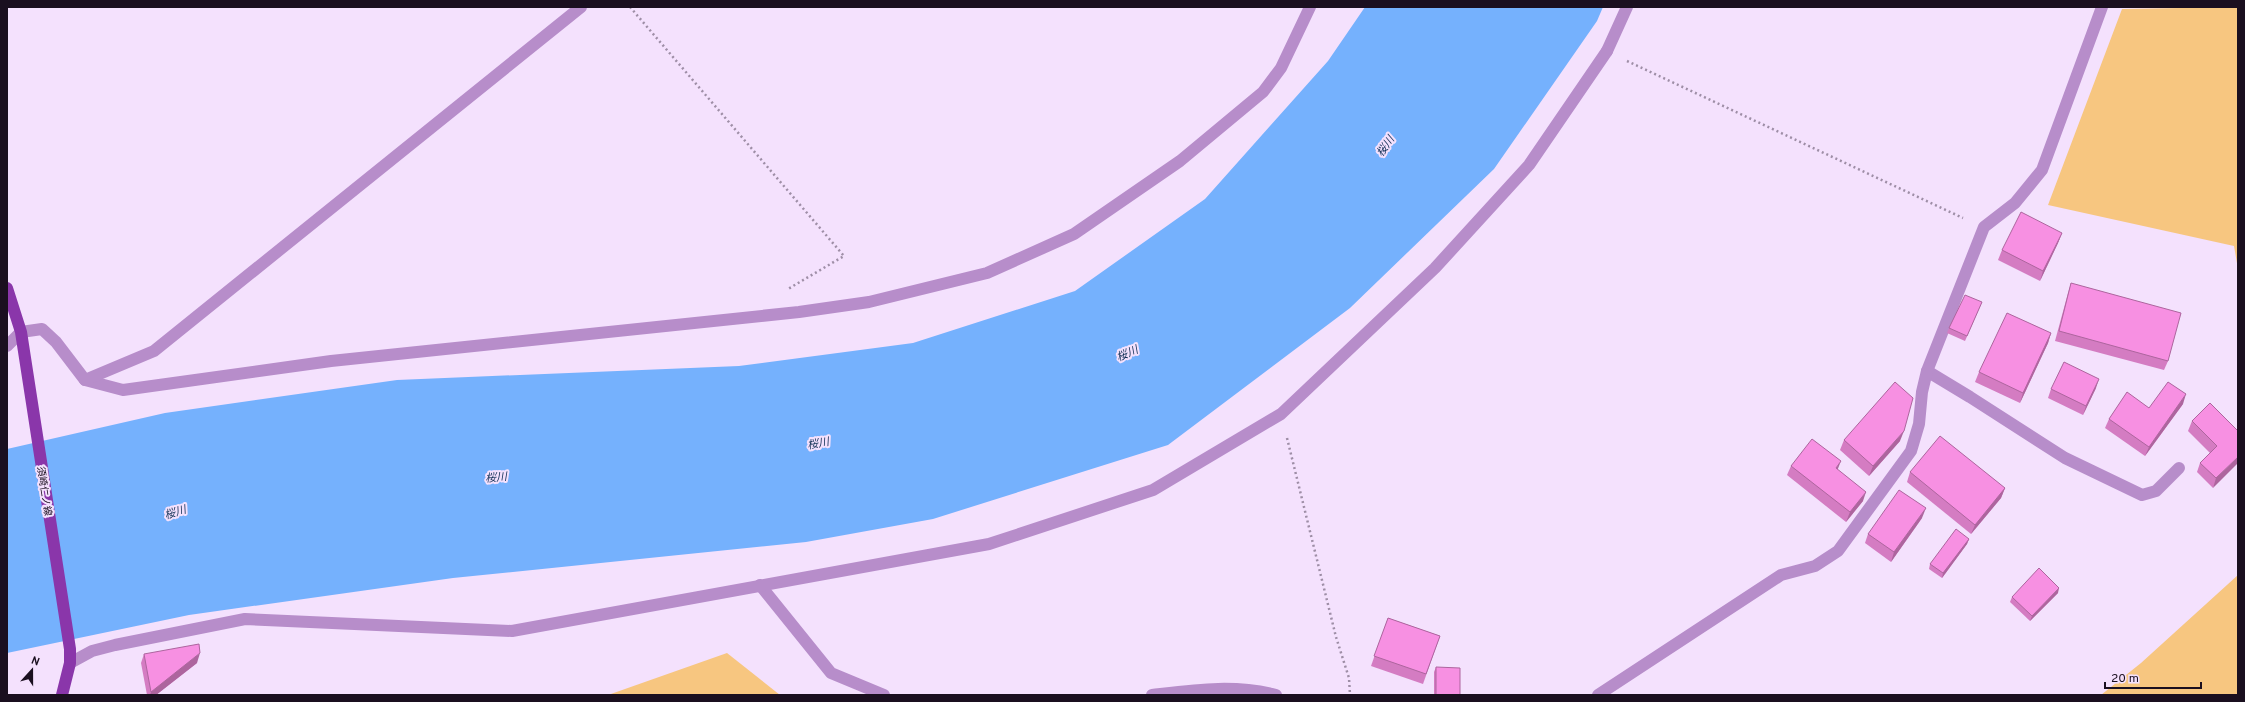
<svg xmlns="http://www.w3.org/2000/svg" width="2245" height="702" viewBox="0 0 2245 702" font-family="Overpass,'Noto Sans JP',sans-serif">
  <rect width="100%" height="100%" fill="#f4e1fd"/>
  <!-- green -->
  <g fill="#f7c680">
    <path d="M2238 7V269L2234 246 2048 205 2122 9Z"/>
    <path d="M2238 575V695H2101L2141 663Z"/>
    <path d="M727 653 780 695H608Z"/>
  </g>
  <!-- water -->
  <path fill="#75b1fd" d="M1365 7H1603L1597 21 1494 169 1350 308 1168 445 933 519 806 542 453 578 189 615 7 653V449L165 413 397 380 739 366 913 343 1075 291 1205 199 1328 61Z"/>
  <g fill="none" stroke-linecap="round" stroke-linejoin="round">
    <!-- path -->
    <g stroke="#9e8ea6" stroke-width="2.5" stroke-dasharray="2 3" stroke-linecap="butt">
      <path d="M630 7 844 256 788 289"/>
      <path d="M1627 61 1963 218"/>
      <path d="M1287 438 1336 637 1349 678 1350 695"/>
    </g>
    <!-- lane -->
    <g stroke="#b78dca" stroke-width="12">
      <path d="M1607 51 1627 7"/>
      <path d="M85 380 123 390 331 361 799 312 869 302 987 273 1074 234 1180 161 1263 92 1281 68 1310 7"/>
    </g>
    <!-- street -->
    <g stroke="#b78dca" stroke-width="12">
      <path d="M7 346 21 332 42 329 56 342 85 380 154 351 581 7"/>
      <path d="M1927 371 1970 397 2065 458 2142 495 2156 491 2179 468"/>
      <path d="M760 585 831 673 884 695"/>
      <path d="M70 663 92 651 115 645 245 619 512 631 989 544 1153 490 1281 414 1435 268 1529 165 1607 51"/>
      <path d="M1152 695C1194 690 1234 684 1276 695"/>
      <path d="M1598 695 1781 575 1815 566 1838 551 1911 451 1919 424 1922 392 1927 371 1984 227 2015 203 2042 170 2102 7"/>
    </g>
    <!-- primary -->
    <path stroke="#8a36aa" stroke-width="12" d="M7 288 21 332 70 649V663L62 695"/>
  </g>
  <!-- wall -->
  <g fill="#d47cc2">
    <path d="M2062 233 2058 243 2040 281 1998 260 2002 250Z"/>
    <path d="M2071 283 2168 361 2164 370 2055 341 2068 293Z"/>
    <path d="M1982 302 1965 341 1947 333 1949 328Z"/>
    <path d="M2051 333 2048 343 2020 403 1975 382 1979 372Z"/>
    <path d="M2096 388 2083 415 2048 398 2051 389Z"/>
    <path d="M2183 404 2145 456 2105 428 2109 419 2149 408Z"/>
    <path d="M2192 421 2238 431 2213 488 2197 472 2200 463 2210 453 2188 431Z"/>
    <path d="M1844 440 1900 441 1869 476 1840 450Z"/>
    <path d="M1791 466 1838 470 1863 501 1846 522 1787 475Z"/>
    <path d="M1910 472 2005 488 2001 498 1971 534 1907 482Z"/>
    <path d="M1922 518 1891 562 1865 543 1868 534Z"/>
    <path d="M1969 539 1967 544 1942 578 1929 569 1930 564Z"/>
    <path d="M2058 593 2030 621 2010 602 2012 597Z"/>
    <path d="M1388 618 1440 636 1423 684 1371 666Z"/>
    <path d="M144 654 197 663 156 695H147L141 663Z"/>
    <path d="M1436 667 1460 695H1434V672Z"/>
  </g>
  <!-- shaded-wall -->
  <g fill="#ad659e">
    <path d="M2062 233 2058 243 2040 281 2043 271Z"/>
    <path d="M2051 333 2048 343 2020 403 2023 393Z"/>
    <path d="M2099 379 2096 388 2083 415 2086 406Z"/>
    <path d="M2186 394 2183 404 2145 456 2149 447Z"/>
    <path d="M1904 431 1900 441 1869 476 1873 466Z"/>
    <path d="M2238 457V463L2213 488 2216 478Z"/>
    <path d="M1841 461 1837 471 1836 468Z"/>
    <path d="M2005 488 2001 498 1971 534 1975 525Z"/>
    <path d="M1866 492 1863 501 1846 522 1850 512Z"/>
    <path d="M1926 508 1922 518 1891 562 1894 552Z"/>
    <path d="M1969 539 1967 544 1942 578 1943 573Z"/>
    <path d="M2059 588 2058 593 2030 621 2032 616Z"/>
    <path d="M200 653 197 663 156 695H150L151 692Z"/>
  </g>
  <!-- building -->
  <g fill="#f790e2" stroke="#ad659e">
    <path d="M2021 212 2062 233 2043 271 2002 250Z"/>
    <path d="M2071 283 2181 313 2168 361 2059 331Z"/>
    <path d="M1965 295 1982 302 1967 336 1949 328Z"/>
    <path d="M2007 313 2051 333 2023 393 1979 372Z"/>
    <path d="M2064 362 2099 379 2086 406 2051 389Z"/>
    <path d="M1895 382 1913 398 1904 431 1873 466 1844 440Z"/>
    <path d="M2168 382 2186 394 2149 447 2109 419 2127 392 2149 408Z"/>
    <path d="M2210 403 2238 431V457L2216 478 2200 463 2217 446 2192 421Z"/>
    <path d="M1940 436 2005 488 1975 525 1910 472Z"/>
    <path d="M1812 439 1841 461 1836 468 1866 492 1850 512 1791 466Z"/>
    <path d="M1899 490 1926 508 1894 552 1868 534Z"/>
    <path d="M1956 529 1969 539 1943 573 1930 564Z"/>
    <path d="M2039 568 2059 588 2032 616 2012 597Z"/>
    <path d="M1388 618 1440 636 1426 674 1374 656Z"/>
    <path d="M199 644 200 653 151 692 144 654Z"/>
    <path d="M1436 667 1460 668V695H1436Z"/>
  </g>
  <g text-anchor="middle" stroke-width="4" stroke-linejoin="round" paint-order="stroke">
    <!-- street labels -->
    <g font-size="10" fill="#1a0f1f" stroke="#f4e1fd">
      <text transform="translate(45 491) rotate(81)" y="4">須崎仁ノ線</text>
    </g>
    <!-- water labels -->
    <g font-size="11" font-style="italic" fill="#123055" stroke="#f4e1fd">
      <text transform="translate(1385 146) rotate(-55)" y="4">桜川</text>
      <text transform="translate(1127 353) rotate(-24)" y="4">桜川</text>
      <text transform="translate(818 443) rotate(-11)" y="4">桜川</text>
      <text transform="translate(496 477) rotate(-5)" y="4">桜川</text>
      <text transform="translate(175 512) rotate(-17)" y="4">桜川</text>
    </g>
  </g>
  <!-- border -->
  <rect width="2245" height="702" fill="none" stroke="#1a0f1f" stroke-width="16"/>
  <!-- north arrow -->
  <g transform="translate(32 670) rotate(21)" stroke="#f4e1fd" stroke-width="3" paint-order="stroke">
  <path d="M0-3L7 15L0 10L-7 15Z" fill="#1a0f1f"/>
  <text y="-6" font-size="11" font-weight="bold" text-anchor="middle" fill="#1a0f1f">N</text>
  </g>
  <!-- scale -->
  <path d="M2105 682v6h96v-6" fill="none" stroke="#1a0f1f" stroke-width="2"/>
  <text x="2111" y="682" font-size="12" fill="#1a0f1f" stroke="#f4e1fd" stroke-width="3" paint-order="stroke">20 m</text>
</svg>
